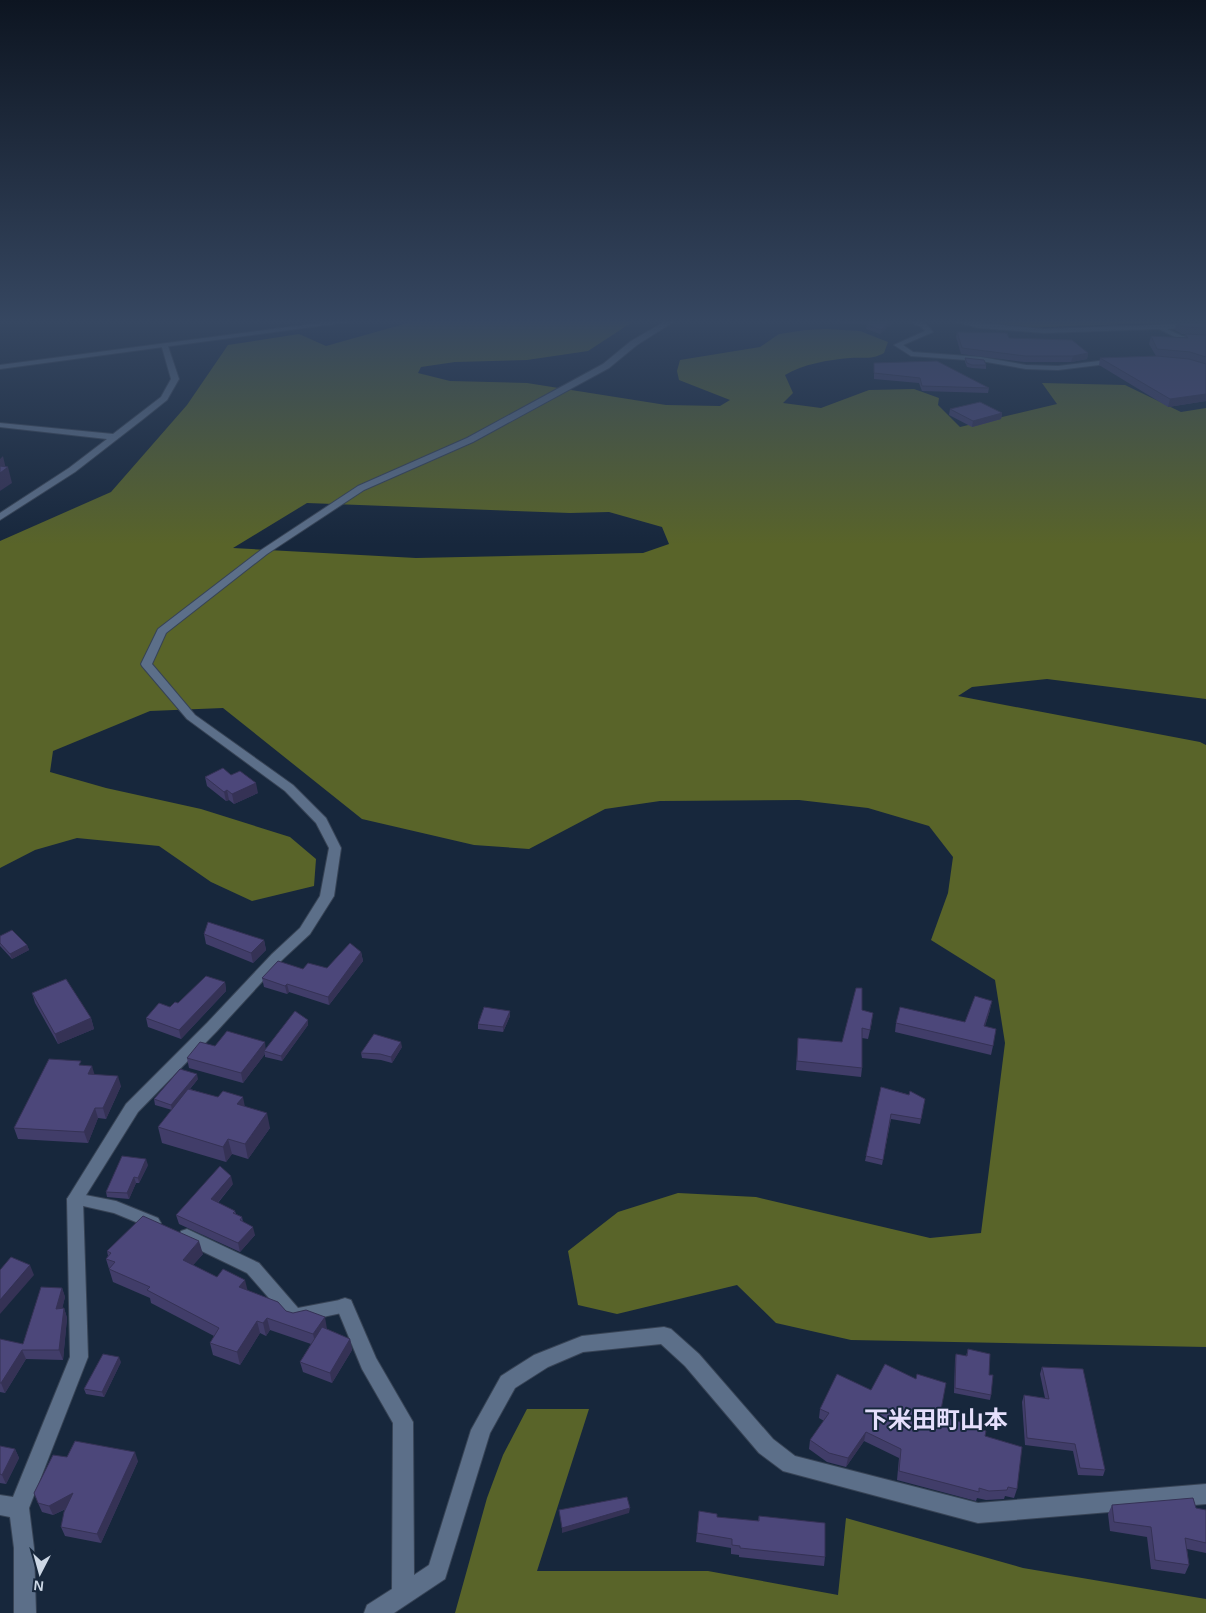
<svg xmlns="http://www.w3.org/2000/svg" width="1206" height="1613" viewBox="0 0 1206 1613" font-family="Arial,'Noto Sans JP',sans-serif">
  <rect width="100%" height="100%" fill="#17273c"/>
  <!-- forest -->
  <g fill="#596429" fill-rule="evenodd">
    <path d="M422 319H637L588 351 527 360 455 362 421 367 418 373 450 381 527 383 666 405 720 406 730 400 679 380 677 371 680 360 760 347 779 334 806 330 826 329 860 331 888 342 884 353C871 360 864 357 850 358 828 360 803 364 785 375L793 393 783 403 821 408 869 390 914 389 939 398 938 405 960 427 1057 404 1042 383 1125 385 1181 412 1206 408V699L1047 679 972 687 958 696 1200 742 1206 745V1347L851 1340 776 1323 737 1285 617 1314 578 1305 568 1251 618 1212 678 1193 756 1197 930 1238 981 1233 1005 1043 995 980 931 940 948 893 953 857 929 826 868 808 799 800 660 801 605 809 529 849 474 845 362 819 223 708 150 711 53 751 50 772 106 788 201 809 290 837 316 859 314 886 252 901 211 882 159 846 77 838 35 850 0 868V541L111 492 187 405 228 345 299 334 326 346ZM307 503 570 513 609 512 662 527 669 544 643 553 416 558 233 548Z"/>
    <path d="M974 319H1206V321L1019 328Z"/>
    <path d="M527 1409H589L537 1571H708L838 1595 846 1518 1023 1568 1206 1599V1613H455L487 1498 503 1455Z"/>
  </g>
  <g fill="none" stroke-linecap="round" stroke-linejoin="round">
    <defs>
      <g id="lane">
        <path d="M75 1193 116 1201 158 1218 161 1223 158 1228 153 1229 114 1213 70 1203 67 1199 70 1195Z"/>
        <path d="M187 1229 259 1263 298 1308 345 1299 351 1301 353 1306 351 1311 295 1323 289 1321 247 1273 181 1241 179 1236 181 1231Z"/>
      </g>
      <g id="street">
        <path d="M669 319H678L637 345 609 368 473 442 364 490 267 554 166 633 152 664 195 715 293 785 326 818 341 848 334 896 310 934 282 960 217 1031 138 1112 83 1200 88 1357 29 1508 34 1548 36 1613H14V1548L10 1517 0 1515V1495L13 1497 70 1357 67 1199 126 1104 207 1023 272 954 300 928 320 896 329 848 316 823 285 791 187 719 142 666 141 664 158 629 261 550 358 486 467 438 603 364 631 341Z"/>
        <path d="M904 319C917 319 925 321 933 332L903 345 913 352 981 357 1026 365 1058 366 1115 359 1119 361 1115 363 1058 370 1026 369 981 361 911 356 894 345 925 331 921 327Z"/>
        <path d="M944 319 1044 329 1206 323V327L1167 329 1182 336 1206 337V341L1179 339 1159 329 1044 333 979 328Z"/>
        <path d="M161 344 168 346 179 379 167 400 142 420 75 472 0 520V513L69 468 107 439 0 427V423L113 434 161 397 171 379Z"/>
        <path d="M345 1298 351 1300 376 1358 413 1422 414 1575 429 1565 471 1430 501 1376 534 1355 582 1336 664 1327 671 1329 699 1354 773 1439 795 1456 978 1503 1206 1484V1504L978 1523 783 1471 759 1453 685 1366 661 1344 583 1352 548 1367 515 1388 490 1433 445 1579 394 1613H364L367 1605 392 1589 393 1423 362 1369 336 1306 339 1300Z"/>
      </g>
      <path id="secondary" d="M349 319H371L0 369V365Z"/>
    </defs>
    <!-- lane casing -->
    <use href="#lane" stroke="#374355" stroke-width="2"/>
    <!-- street casing -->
    <use href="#street" stroke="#374355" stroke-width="2"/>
    <!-- secondary casing -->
    <use href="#secondary" stroke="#374355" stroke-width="2"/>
    <!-- lane -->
    <use href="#lane" fill="#5c6f89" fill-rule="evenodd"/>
    <!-- street -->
    <use href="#street" fill="#5c6f89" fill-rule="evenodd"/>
    <!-- secondary -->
    <use href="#secondary" fill="#5c6f89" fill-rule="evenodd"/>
  </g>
  <!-- wall -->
  <g fill="#413d69">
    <path d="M794 319H897L880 334 866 329 867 325Z"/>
    <path d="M1176 323 1206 325V401L1168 407 1099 365 1100 358 1156 356 1149 344 1151 336 1184 338 1185 334H1182L1175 330Z"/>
    <path d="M957 332 1009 338 1088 353 1087 359 1071 362H1024L961 354 956 337Z"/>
    <path d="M965 358 986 365V369L972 368 967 367 965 362Z"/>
    <path d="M874 363 989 388 988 393 922 391 919 383 874 379Z"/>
    <path d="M950 409 1002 413 1001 419 972 427 949 415Z"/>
    <path d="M231 775 258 793 234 804 229 800 226 801 207 786 205 777Z"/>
    <path d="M204 934 264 940 266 950 253 963 206 944Z"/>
    <path d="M0 936 27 945 29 950 12 959 0 946Z"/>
    <path d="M361 952 363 961 329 1005 289 992 287 994 264 987 262 978 303 969 327 968Z"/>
    <path d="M225 982 226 991 181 1039 148 1027 146 1018Z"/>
    <path d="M32 993 91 1018 94 1029 58 1044 35 1003Z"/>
    <path d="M862 1010 872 1022 868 1039 862 1038V1068L861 1077 796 1070 798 1038 842 1042Z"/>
    <path d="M990 1010 985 1026 993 1046 991 1055 895 1032 896 1023 965 1022Z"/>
    <path d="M510 1011V1016L503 1032 478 1029V1024Z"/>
    <path d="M308 1020V1025L282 1061 265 1057V1054L243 1083 189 1068 187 1058 266 1049Z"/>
    <path d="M402 1047 392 1063 381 1060 362 1058 361 1053Z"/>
    <path d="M82 1065 94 1074 121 1086 106 1119 98 1118 88 1143 18 1139 14 1128Z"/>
    <path d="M198 1079 190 1089 245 1106 270 1128 248 1159 232 1154 226 1162 162 1143 158 1127 172 1110 155 1105 154 1099Z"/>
    <path d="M881 1087 925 1099 920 1124 891 1119 882 1165 865 1161Z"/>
    <path d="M148 1165 139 1183H136L129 1199 107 1197 106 1192Z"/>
    <path d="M233 1184 218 1203 235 1211 236 1214 242 1217 243 1222 255 1235 240 1252 179 1224 176 1215Z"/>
    <path d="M107 1251 203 1254 193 1265 217 1277 247 1290 286 1311 350 1339 352 1350 332 1383 303 1372 300 1362 311 1344 270 1330 266 1336 260 1333 240 1365 213 1355 210 1343 214 1336 151 1303 150 1298 113 1282 106 1259 108 1256Z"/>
    <path d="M62 1288 65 1297 62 1308H64L67 1318 63 1360 26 1359 5 1393 0 1392V1340L23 1344Z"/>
    <path d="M968 1349 989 1375 991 1395 990 1400 954 1393 955 1359 956 1354 966 1356Z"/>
    <path d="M121 1362 104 1397 86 1394 84 1389Z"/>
    <path d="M1042 1367 1105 1470 1103 1476 1078 1475 1073 1451 1025 1445 1022 1402 1024 1395 1045 1398 1040 1374Z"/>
    <path d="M871 1390 940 1415 1017 1489 1014 1498 1005 1496 1004 1499 986 1500 977 1498 976 1501 897 1480 899 1458 864 1441 846 1467 827 1462 809 1449 810 1440 824 1421 819 1418 820 1409Z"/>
    <path d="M0 1446 15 1449 19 1458 6 1484 0 1483Z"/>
    <path d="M67 1457 138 1461 101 1543 65 1536 61 1527 66 1509 53 1515 42 1512 38 1503Z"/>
    <path d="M1112 1505 1196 1508 1206 1510V1553L1187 1549 1189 1565 1185 1574 1151 1569 1147 1537 1110 1531 1108 1514Z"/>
    <path d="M699 1511 717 1517 758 1521 759 1516 825 1557 824 1566 739 1557V1555L731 1554V1548L696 1542Z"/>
  </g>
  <!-- shaded-wall -->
  <g fill="#353255">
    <path d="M893 319H897L880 334 881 330Z"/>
    <path d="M1088 353 1087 359 1071 362 1073 356Z"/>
    <path d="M1206 394V401L1168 407 1170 399Z"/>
    <path d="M1002 413 1001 419 972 427 973 421Z"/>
    <path d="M3 456 6 469 8 467 12 483 0 491V459Z"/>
    <path d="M256 783 258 793 234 804 232 794Z"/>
    <path d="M227 790 229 800 226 801 224 792Z"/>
    <path d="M264 940 266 950 253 963 251 953Z"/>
    <path d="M27 945 29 950 12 959 10 954Z"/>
    <path d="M361 952 363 961 329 1005 328 997Z"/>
    <path d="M225 982 226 991 181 1039 179 1030Z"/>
    <path d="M287 984 289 992 287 994 285 986Z"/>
    <path d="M992 1001 990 1010 982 1036 984 1026Z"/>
    <path d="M510 1011V1016L503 1032V1027Z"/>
    <path d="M91 1018 94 1029 58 1044 55 1034Z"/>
    <path d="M308 1020V1025L282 1061 281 1056Z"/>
    <path d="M265 1042 266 1052 264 1051 265 1054 243 1083 241 1073Z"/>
    <path d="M401 1042 402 1047 392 1063 391 1057Z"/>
    <path d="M92 1066 95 1076 88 1074Z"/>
    <path d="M197 1074 198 1079 172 1110 171 1105Z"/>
    <path d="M118 1076 121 1086 106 1119 103 1108Z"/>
    <path d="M243 1097 246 1112 237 1104Z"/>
    <path d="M95 1108 98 1118 88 1143 84 1132Z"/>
    <path d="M267 1113 270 1128 248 1159 245 1144Z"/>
    <path d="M228 1139 232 1154 226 1162 223 1147Z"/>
    <path d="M146 1159 148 1165 139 1183 138 1178Z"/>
    <path d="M231 1176 233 1184 213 1208 211 1199Z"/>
    <path d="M134 1177 136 1183 129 1199 127 1193Z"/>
    <path d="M253 1227 255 1235 240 1252 238 1243Z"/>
    <path d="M199 1241 203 1254 187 1272 183 1260Z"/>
    <path d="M30 1265 34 1275 0 1314V1300Z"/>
    <path d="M245 1280 248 1292 239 1287Z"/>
    <path d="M62 1288 65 1297 60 1319 56 1309Z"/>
    <path d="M64 1308 67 1318 63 1360 59 1350Z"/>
    <path d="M325 1317 327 1329 316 1346 313 1334Z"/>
    <path d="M267 1318 270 1330 266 1336 263 1323Z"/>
    <path d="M257 1321 260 1333 240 1365 237 1352Z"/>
    <path d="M350 1339 352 1350 332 1383 330 1373Z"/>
    <path d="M22 1350 26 1359 5 1393 1 1383Z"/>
    <path d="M119 1357 121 1362 104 1397 102 1392Z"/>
    <path d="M866 1432 864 1441 846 1467 848 1458Z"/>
    <path d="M15 1449 19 1458 6 1484 2 1475Z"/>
    <path d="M135 1452 138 1461 101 1543 97 1534Z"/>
    <path d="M73 1493 77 1503 53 1515 49 1506Z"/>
    <path d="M630 1508 629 1513 562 1533V1528Z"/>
  </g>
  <!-- building -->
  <g fill="#4c477a" stroke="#353255">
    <path d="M861 319H893L881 330 867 325 869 320Z"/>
    <path d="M1176 323H1202L1206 325V328L1184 327Z"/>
    <path d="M957 332 1007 333 1009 338 1072 340 1088 353 1073 356H1025L962 348Z"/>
    <path d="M1185 334 1206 335V357L1190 352 1157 349 1151 336 1188 338Z"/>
    <path d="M1157 356 1189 359 1206 364V394L1170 399 1100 358Z"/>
    <path d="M965 358 984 360 986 365H972L967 363Z"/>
    <path d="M937 361 989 388 922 386 920 378 874 373V363Z"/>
    <path d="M980 402 1002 413 973 421 950 409Z"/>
    <path d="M0 466 8 467 0 473Z"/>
    <path d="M223 768 231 775 240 771 256 783 232 794 227 790 224 792 205 777Z"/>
    <path d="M208 922 264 940 251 953 204 934Z"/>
    <path d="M12 930 27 945 10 954 0 943V936Z"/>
    <path d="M350 943 361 952 328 997 287 984 285 986 262 978 278 961 303 969 308 963 327 968Z"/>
    <path d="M206 976 225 982 179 1030 146 1018 159 1003 170 1007 175 1002 178 1003Z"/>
    <path d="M66 979 91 1018 55 1034 32 993Z"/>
    <path d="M856 988H862V1010L873 1013 870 1030 862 1028V1068L797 1061 798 1038 842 1042Z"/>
    <path d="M975 996 992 1001 984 1026 996 1029 993 1046 896 1023 900 1007 965 1022Z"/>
    <path d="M484 1007 510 1011 503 1027 478 1024Z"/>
    <path d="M295 1011 308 1020 281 1056 264 1051Z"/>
    <path d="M227 1031 265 1042 241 1073 187 1058 200 1042 215 1046Z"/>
    <path d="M374 1034 401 1042 391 1057 380 1054 361 1053Z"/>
    <path d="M49 1059 81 1061 79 1065 92 1066 88 1074 118 1076 103 1108H95L84 1132 14 1128Z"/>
    <path d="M180 1069 197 1074 171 1105 154 1099Z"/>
    <path d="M881 1087 909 1095 910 1091 925 1099 921 1119 891 1114 883 1160 866 1156Z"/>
    <path d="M188 1089 218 1097 223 1091 243 1097 237 1104 267 1113 245 1144 228 1139 223 1147 158 1127Z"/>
    <path d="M122 1156 146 1159 138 1178 134 1177 127 1193 106 1192Z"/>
    <path d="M220 1166 231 1176 211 1199 235 1211 233 1213 242 1217 240 1220 253 1227 238 1243 176 1215Z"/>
    <path d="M143 1216 199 1241 183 1260 217 1277 223 1269 245 1280 239 1287 278 1302 286 1311 293 1313 306 1310 325 1317 313 1334 267 1318 263 1323 257 1321 237 1352 210 1343 219 1328 147 1290 150 1287 109 1269 115 1262 106 1259 111 1253 107 1251Z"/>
    <path d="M11 1257 30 1265 0 1300V1270Z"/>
    <path d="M41 1287 62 1288 56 1309 64 1308 59 1350H22L1 1383H0V1339L23 1344Z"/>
    <path d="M322 1327 350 1339 330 1373 300 1362Z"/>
    <path d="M968 1349 990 1354 989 1375H993L991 1395 955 1388 956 1354 967 1356Z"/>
    <path d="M103 1354 119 1357 102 1392 84 1389Z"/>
    <path d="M885 1364 916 1379 917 1374 946 1383 940 1415 986 1431 985 1436 1022 1447 1017 1489 1008 1487 1007 1490 989 1491 979 1488V1492L899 1471 901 1449 866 1432 848 1458 829 1453 810 1440 829 1413 820 1409 837 1374 871 1390Z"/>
    <path d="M1042 1367 1083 1369 1105 1470 1080 1468 1075 1444 1027 1438 1024 1395 1049 1399Z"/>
    <path d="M75 1441 135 1452 97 1534 61 1527 64 1512 73 1493 49 1506 38 1503 34 1493 53 1455 67 1457Z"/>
    <path d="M0 1446 15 1449 2 1475 0 1474Z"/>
    <path d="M627 1497 630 1508 562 1528 559 1510Z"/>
    <path d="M1193 1498 1196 1508 1206 1510V1543L1185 1538 1189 1565 1155 1560 1151 1527 1114 1522 1112 1505Z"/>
    <path d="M699 1511 717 1514V1517L759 1521V1516L825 1523V1557L740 1548V1546L732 1545V1539L697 1533Z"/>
  </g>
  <!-- sky -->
  <linearGradient id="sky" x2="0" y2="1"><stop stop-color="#0d1521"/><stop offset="0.59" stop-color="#364761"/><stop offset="1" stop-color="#364761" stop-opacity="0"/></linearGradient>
  <rect width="1206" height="545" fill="url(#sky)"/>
  <g text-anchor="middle" stroke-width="4" stroke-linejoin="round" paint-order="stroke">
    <!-- near-quarter labels -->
    <g font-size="24" font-weight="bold" fill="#e5dffc" stroke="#17273c">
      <text x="936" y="1428">下米田町山本</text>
    </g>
  </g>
  <!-- north arrow -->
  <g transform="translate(40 1573) rotate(186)" stroke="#17273c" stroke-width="4" paint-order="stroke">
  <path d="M0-4L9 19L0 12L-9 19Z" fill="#ccd7e5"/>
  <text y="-8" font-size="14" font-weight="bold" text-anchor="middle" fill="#ccd7e5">N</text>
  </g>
</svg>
